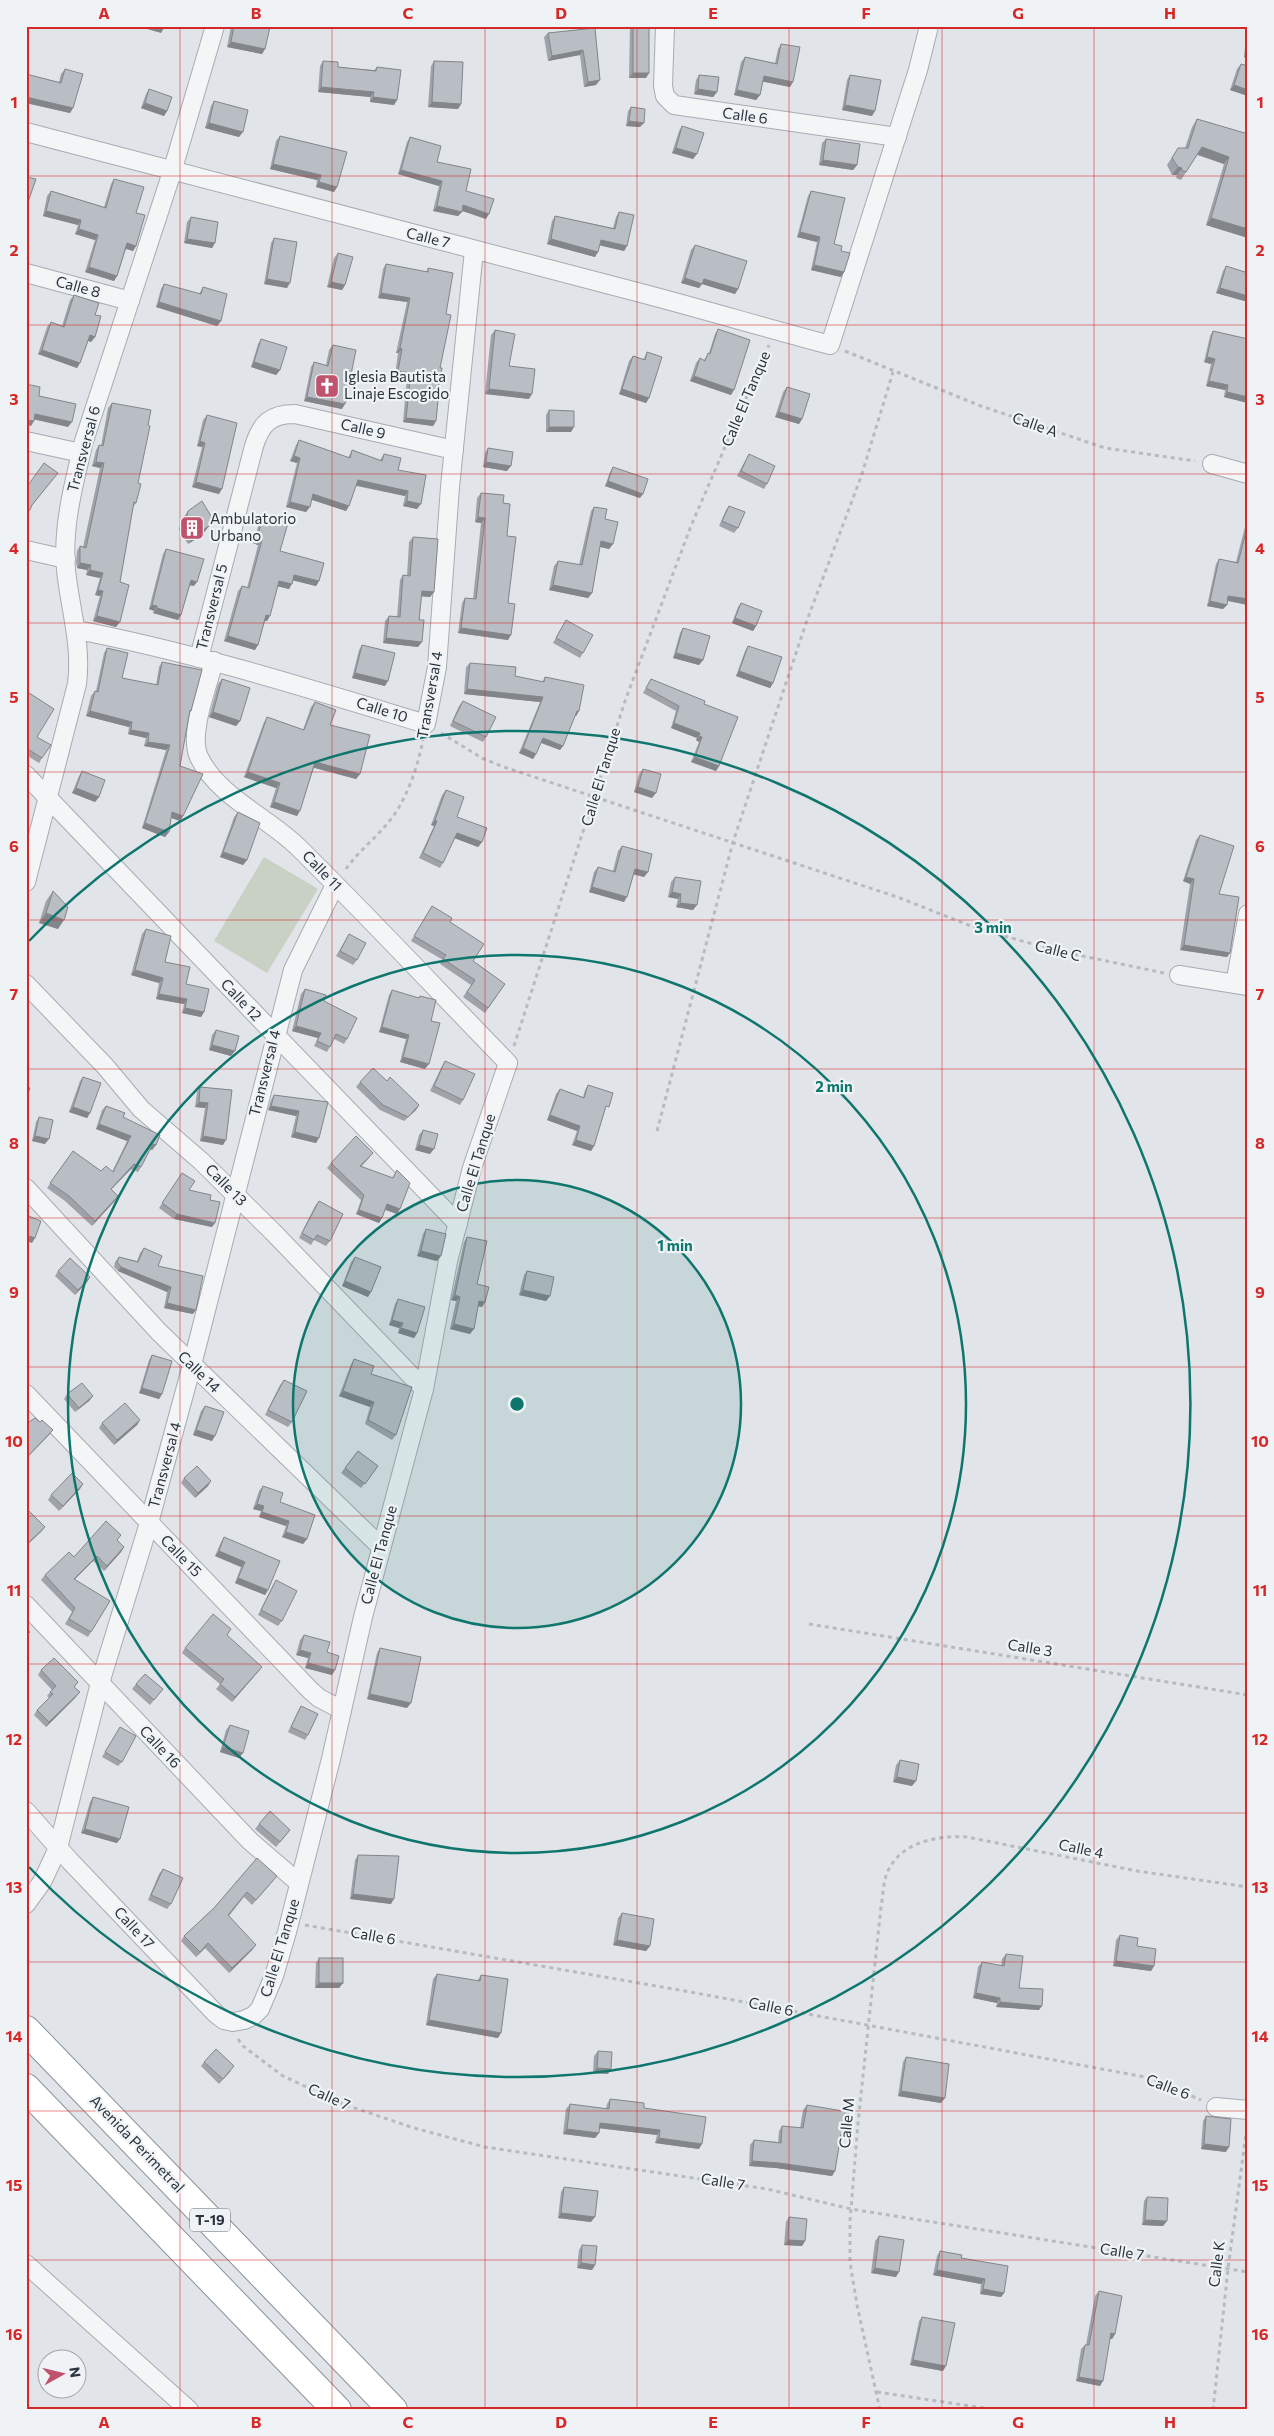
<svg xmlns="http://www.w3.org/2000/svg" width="1274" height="2436" viewBox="0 0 1274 2436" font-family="Commissioner,sans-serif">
  <rect width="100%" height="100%" fill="#e1e4e8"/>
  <!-- green -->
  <path fill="#c8d1c3" d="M264 857 318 889 267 973 214 941Z"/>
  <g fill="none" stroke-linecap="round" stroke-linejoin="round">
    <defs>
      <g id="street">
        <path d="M665 26 663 86 665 96 674 105 897 137"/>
        <path d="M26 132C229 187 433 239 637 292 702 309 766 328 830 345L918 70 929 26"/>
        <path d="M26 273 130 301"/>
        <path d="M26 441 81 453"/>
        <path d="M1212 464 1248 474"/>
        <path d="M26 550 66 559"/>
        <path d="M77 630C196 653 310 689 426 724L437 667 450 487 474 250"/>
        <path d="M199 658 254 446C261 423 271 414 295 414L454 450"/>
        <path d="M26 775C170 925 313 1075 458 1224"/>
        <path d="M26 882 77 684C82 644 70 609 66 570 62 526 74 483 84 441L172 172 215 26"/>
        <path d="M1179 975 1248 986"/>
        <path d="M26 984 105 1066 141 1109 201 1161 273 1232 424 1389"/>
        <path d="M1235 984 1248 914"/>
        <path d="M26 1188 159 1332 381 1547"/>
        <path d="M26 1394 310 1690 319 1698 342 1710"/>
        <path d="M26 1605 250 1841 299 1883"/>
        <path d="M26 1811 70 1861 216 2014 224 2020 233 2022 244 2020 253 2016 260 2009 274 1976 287 1932 331 1759 363 1617 424 1389 448 1261 472 1168 508 1063C438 991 370 918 299 848 269 818 217 796 199 757 188 734 208 686 214 661"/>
        <path d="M26 1904 42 1882 58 1848 100 1683 149 1523 192 1365 293 970 335 885"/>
        <path d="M1216 2107 1248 2110"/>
        <path d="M26 2264 189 2410"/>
      </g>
      <g id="highway">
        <path d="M26 2030 393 2410"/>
        <path d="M26 2088 337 2410"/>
      </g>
    </defs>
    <!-- street casing -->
    <use href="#street" stroke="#a7acb2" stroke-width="20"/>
    <!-- highway casing -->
    <use href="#highway" stroke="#8a939d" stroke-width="30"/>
    <!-- path -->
    <g stroke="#b7bbc0" stroke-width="3" stroke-dasharray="4 4" stroke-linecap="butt">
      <path d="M845 351 981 406 1105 448 1195 461"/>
      <path d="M441 733 482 758 504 767 900 898 976 928 1054 950 1164 973"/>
      <path d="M346 869C360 849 380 835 394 815 409 793 418 765 423 740"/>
      <path d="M514 1046 625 701 691 526 769 345"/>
      <path d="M657 1131 733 842 806 623 861 477 893 372"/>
      <path d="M809 1624 1248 1695"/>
      <path d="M305 1925 685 1991 1150 2078 1201 2100"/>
      <path d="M238 2039 243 2046 283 2076 343 2104 414 2128 485 2147 767 2189 851 2209 1248 2272"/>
      <path d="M877 2392 997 2410"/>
      <path d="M880 2410 857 2305 850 2262V2221L858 2123 881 1907C883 1897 883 1883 887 1873 900 1842 937 1835 967 1837L1137 1871 1248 1887"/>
      <path d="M1213 2410 1228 2269 1247 2126"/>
    </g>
    <!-- street -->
    <use href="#street" stroke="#f3f5f7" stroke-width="18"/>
    <!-- highway -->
    <use href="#highway" stroke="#fff" stroke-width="28"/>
  </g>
  <!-- wall -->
  <g fill="#9fa3a9">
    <path d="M231 26H266L265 49 262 54 227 47Z"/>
    <path d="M630 26H649V73L646 78H629Z"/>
    <path d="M595 28 596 85 584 87 580 55 548 61 544 37 548 33Z"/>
    <path d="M1248 32V58L1244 57 1246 36Z"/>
    <path d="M781 44 790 87 763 81 760 95 756 100 734 95 741 62 745 57 775 63 778 49Z"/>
    <path d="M323 61 338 67 374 70 377 67 397 100 394 105 370 102V97L318 92 320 66Z"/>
    <path d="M434 61 461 104 458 109 428 107 431 66Z"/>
    <path d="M1241 64 1248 66V96L1230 90 1237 69Z"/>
    <path d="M65 69 73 108 70 113 26 103V74L59 82 61 74Z"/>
    <path d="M699 75 717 92 713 97 694 94 696 80Z"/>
    <path d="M850 75 872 116 842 110 847 80Z"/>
    <path d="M149 89 167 111 164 116 141 108 146 94Z"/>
    <path d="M214 101 239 137 205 128 211 106Z"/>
    <path d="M631 107 640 127 626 126 628 111Z"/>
    <path d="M1197 119 1248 134V238L1206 225 1224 164 1197 155 1181 180 1176 178 1177 175H1172L1167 165 1178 148H1185L1192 127Z"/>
    <path d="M682 126 693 159 672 153 679 131Z"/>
    <path d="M280 136 337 187 334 192 316 187 317 180 270 169 276 141Z"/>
    <path d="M410 137 466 191 486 219 462 211 458 216 433 211 439 186 398 174 407 142Z"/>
    <path d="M826 139 857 165 853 170 819 165 822 143Z"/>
    <path d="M114 179 136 213V246L133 251 126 249 117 276 114 281 85 272 95 240 75 234 78 225 43 216 47 196 51 191 104 207 111 184Z"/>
    <path d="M811 191 834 244 841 251 844 272 841 277 811 270 817 242 797 237 808 196Z"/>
    <path d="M619 212 627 246 624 251 600 245 595 257 547 244 552 221 555 216 613 228 616 217Z"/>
    <path d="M191 217 215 243 212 248 184 243 187 222Z"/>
    <path d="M274 238 287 288 264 284 271 243Z"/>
    <path d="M695 245 738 289 735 294 702 284 699 288 681 283 691 250Z"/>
    <path d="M338 253 345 285 342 290 327 287 334 258Z"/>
    <path d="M386 264 426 272 428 268 446 314 436 400V421L433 426 403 422 407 378 395 376 398 353H396L407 302 378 298 383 269Z"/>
    <path d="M1226 266 1248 273V302L1216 293 1223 271Z"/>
    <path d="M164 284 199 294 203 287 221 321 217 326 156 307 161 289Z"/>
    <path d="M74 295 95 315V337L91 342 88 341 80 363 77 368 38 354 47 327 51 322 62 326 70 300Z"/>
    <path d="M718 329 731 395 690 381 696 363 700 358 704 360 709 353 715 334Z"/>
    <path d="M495 330 509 366 529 399 485 394 491 335Z"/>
    <path d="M1213 331 1248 339V403L1224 397 1225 390 1206 386 1211 364 1204 362 1210 336Z"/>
    <path d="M261 339 280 370 276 375 251 367 258 344Z"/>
    <path d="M333 345 342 409 304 401 311 367 314 362 326 365 329 350Z"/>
    <path d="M647 352 649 398 646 403 619 394 629 361 633 356 643 360Z"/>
    <path d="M787 387 802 419 799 424 775 417 783 392Z"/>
    <path d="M112 403 138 483 136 503 133 507 120 582 116 627 93 621 100 596 95 595 100 578 86 575 87 570 77 568 76 562 77 551 80 546 83 547 100 468 92 466 96 450 99 445 101 446 108 408Z"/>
    <path d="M549 410 571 432H546V415Z"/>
    <path d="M207 415 219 494 192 487 202 447 197 446 203 420Z"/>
    <path d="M299 440 348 458 352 450 380 460 384 454 398 470 417 509 403 506 405 496 356 486 346 511 311 499 306 512 286 507 297 463 290 461 296 445Z"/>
    <path d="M488 448 507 471 483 467 485 453Z"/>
    <path d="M749 454 767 484 764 489 737 476 746 459Z"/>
    <path d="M613 467 640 498 605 486 610 472Z"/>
    <path d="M481 493 503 503 507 536 508 640 458 633 462 603 465 598 473 599 481 523 475 522 477 498Z"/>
    <path d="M729 506 738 528 734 533 719 526 726 510Z"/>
    <path d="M594 507 605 519 613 544 609 549 600 547 592 593 588 598 549 590 554 566 558 561 579 565 591 511Z"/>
    <path d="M188 511 209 526 202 535 188 544 179 530 181 521Z"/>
    <path d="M264 515 280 551 319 581 316 586 293 580 289 589 278 586 267 621H265L255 650 224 641 238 591 242 586 247 588 258 545 253 543 260 520Z"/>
    <path d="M1248 515V605L1227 601V605L1223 609 1207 606 1216 564 1219 559 1236 562Z"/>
    <path d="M413 537 434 592 430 597 421 596 418 647 383 643 385 621 389 616 397 617 400 580 403 575H407L409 542Z"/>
    <path d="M166 549 194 586 190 585 178 620 153 613 154 611 149 609 163 554Z"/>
    <path d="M741 603 756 626 753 631 732 623 738 607Z"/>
    <path d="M566 620 583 653 580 658 553 643Z"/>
    <path d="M683 628 703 660 699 665 673 658 680 633Z"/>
    <path d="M362 645 385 686 352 678 359 650Z"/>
    <path d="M748 646 773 683 770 688 736 676 745 651Z"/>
    <path d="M107 648 122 678 156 685 159 667 162 662 191 711 189 714 180 766 183 816 180 821 171 818 169 832 165 837 142 828 166 750 144 746 146 738 128 734 129 727 86 716 91 696 95 691H96L104 653Z"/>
    <path d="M470 663 515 676 542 682 545 677 579 711 576 716H575L563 746 560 750 541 743 536 754 533 759 519 753 540 702 464 694 466 667Z"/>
    <path d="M222 679 240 721 236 726 209 717 218 684Z"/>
    <path d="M651 679 704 704 719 766 716 771 691 762 699 742 696 740 697 738 671 728 676 711 643 693Z"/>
    <path d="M26 691 42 758 39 763 26 755Z"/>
    <path d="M463 701 486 737 483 742 450 726 459 706Z"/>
    <path d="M315 702 330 725 360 774 356 779 314 768 297 816 270 807 276 788 244 777 264 722 267 717 303 730 311 707Z"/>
    <path d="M643 769 652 798 634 792 639 774Z"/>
    <path d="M82 771 99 797 95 802 72 793 79 776Z"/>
    <path d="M446 790 457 817 482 842 478 847 455 838 443 863 440 868 419 858 434 826 431 825 442 795Z"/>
    <path d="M238 812 247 860 243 865 220 857 234 817Z"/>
    <path d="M1200 835 1219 894 1230 953 1227 957 1180 950 1190 884 1183 881 1196 840Z"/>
    <path d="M622 846 648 872 644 877 634 874 624 902 589 892 594 872 598 867 613 871 618 851Z"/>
    <path d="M675 877 693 910 676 907 678 899 668 897 671 882Z"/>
    <path d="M53 891 58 929 39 923 46 901Z"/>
    <path d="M432 906 450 922 473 961 505 984 485 1013 463 997 471 985 440 964 443 960 411 941Z"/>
    <path d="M146 929 165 962 186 984 204 1012 201 1017 182 1013 184 1004 156 999 159 983 131 975 142 934Z"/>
    <path d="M349 934 357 960 353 965 336 956Z"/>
    <path d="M305 989 324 1001 347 1039 344 1044 334 1039 327 1052 314 1046 318 1038 292 1031 301 994Z"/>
    <path d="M392 990 418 998 420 996 425 1069 400 1062 406 1039 379 1032 389 995Z"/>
    <path d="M216 1030 231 1056 209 1050 212 1035Z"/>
    <path d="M445 1061 463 1100 460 1105 430 1091 442 1066Z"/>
    <path d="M83 1077 90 1113 87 1118 69 1112 80 1081Z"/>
    <path d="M387 1081 419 1105 416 1110 404 1121 380 1110 356 1087 360 1082Z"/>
    <path d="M588 1085 605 1112H604L594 1146 591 1151 572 1145 577 1131 547 1120 556 1094 560 1089 583 1097 585 1090Z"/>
    <path d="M200 1087 232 1090 223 1145 200 1141 205 1108 195 1107 197 1092Z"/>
    <path d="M274 1095 328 1102 316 1143 291 1137 296 1116 268 1110 271 1100Z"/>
    <path d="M106 1106 123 1117 156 1145 152 1150 150 1149 141 1167 138 1172 131 1169 111 1189 118 1196 92 1226 65 1201 47 1188 73 1151 101 1171 112 1172 127 1141 96 1129 102 1110Z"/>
    <path d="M39 1117 45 1144 32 1141 36 1122Z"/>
    <path d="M423 1130 430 1154 415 1150 419 1135Z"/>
    <path d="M370 1157 361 1167 392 1178 397 1170 400 1209 397 1214 385 1210 382 1218 379 1223 356 1214 361 1200 327 1168 331 1163Z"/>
    <path d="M182 1173 189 1190 210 1200 212 1227 174 1219 159 1208Z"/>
    <path d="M319 1201 330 1241 326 1246 314 1240 311 1245 299 1238 315 1206Z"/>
    <path d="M426 1229 437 1261 417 1256 423 1234Z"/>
    <path d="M467 1237 477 1284 485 1302 482 1307 478 1306 470 1334 450 1329 456 1301 451 1300 464 1242Z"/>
    <path d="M144 1248 158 1266 193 1314 164 1308 167 1292 118 1271 114 1267 115 1262 119 1257 137 1261 140 1253Z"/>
    <path d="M355 1257 368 1297 342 1286 351 1262Z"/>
    <path d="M58 1271 90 1277 87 1282 75 1295 55 1276Z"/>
    <path d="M527 1271 550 1296 546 1301 519 1295 524 1275Z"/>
    <path d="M398 1299 417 1333 414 1338 398 1333 399 1328 389 1325 395 1304Z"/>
    <path d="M152 1355 162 1394 159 1399 139 1393 149 1360Z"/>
    <path d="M354 1359 371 1374 396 1435 392 1440 365 1424 370 1407 339 1396 351 1364Z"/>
    <path d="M284 1380 292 1422 288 1427 265 1415 280 1385Z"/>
    <path d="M67 1394 93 1396 89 1401 75 1412 64 1399Z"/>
    <path d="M205 1406 212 1441 193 1435 201 1411Z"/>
    <path d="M140 1420 137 1425 114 1445 99 1428 102 1423Z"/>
    <path d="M358 1451 378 1466 361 1488 341 1473Z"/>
    <path d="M184 1478 208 1486 195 1498 181 1483Z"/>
    <path d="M263 1486 280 1502 307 1539 303 1544 282 1537 286 1526 259 1517 261 1511 253 1509 259 1491Z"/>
    <path d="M80 1489 59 1511 48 1500 51 1495Z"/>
    <path d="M224 1537 268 1590 265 1595 235 1583 241 1567 215 1556 221 1542Z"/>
    <path d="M117 1541 124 1547 121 1552 104 1571 93 1561 75 1579 91 1632 88 1637 65 1624 72 1612 41 1580 45 1575Z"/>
    <path d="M276 1580 282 1621 278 1626 258 1615 273 1585Z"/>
    <path d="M227 1635 258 1672 232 1702 216 1689 220 1684 182 1653 185 1648Z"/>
    <path d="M304 1635 327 1652 332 1675 305 1668 308 1658 296 1655 300 1640Z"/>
    <path d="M380 1648 407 1708 367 1699 377 1653Z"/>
    <path d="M41 1670 74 1687 76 1697 46 1727 34 1715 37 1710 49 1698 47 1696 52 1690 38 1675Z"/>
    <path d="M136 1684 163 1689 150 1705 132 1689Z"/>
    <path d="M301 1706 308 1735 305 1740 288 1732 298 1711Z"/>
    <path d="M230 1725 239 1758 220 1752 226 1730Z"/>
    <path d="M120 1727 122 1762 118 1766 102 1757Z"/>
    <path d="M900 1760 912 1786 893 1782 896 1765Z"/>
    <path d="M93 1797 117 1843 81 1833 90 1802Z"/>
    <path d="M259 1824 287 1834 276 1847 255 1829Z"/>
    <path d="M358 1855 391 1904 350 1899 355 1860Z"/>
    <path d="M257 1858 273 1881 252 1905 244 1897 229 1916 253 1949 229 1973 205 1948 196 1957 181 1941 184 1936 214 1908Z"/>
    <path d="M163 1869 171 1904 167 1909 148 1900 159 1874Z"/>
    <path d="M622 1913 650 1946 646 1951 613 1945 618 1918Z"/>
    <path d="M1120 1935 1137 1946 1154 1966 1151 1971 1113 1966 1116 1940Z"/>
    <path d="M1006 1954 1019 1988 1039 2010 996 2007 997 2003 973 1998 978 1967 982 1962 1001 1966 1002 1959Z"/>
    <path d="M319 1958 343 1983 339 1988H315L316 1963Z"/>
    <path d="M437 1974 477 1981 481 1975 498 2038 426 2025 433 1979Z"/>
    <path d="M598 2051 608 2074 593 2073 594 2056Z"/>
    <path d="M906 2057 941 2103 898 2096 903 2062Z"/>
    <path d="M204 2062 231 2071 219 2084 201 2066Z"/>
    <path d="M610 2099 644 2108 699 2149 655 2143 657 2135 599 2128V2133L595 2138 563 2134 566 2109 570 2104 606 2109 607 2104Z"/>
    <path d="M807 2105 845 2135 842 2140 840 2139 835 2171 832 2176 776 2168 749 2166 750 2145 754 2140 778 2142 779 2131 782 2126 800 2128 803 2110Z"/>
    <path d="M1206 2116 1226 2152 1201 2149 1203 2121Z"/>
    <path d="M564 2187 591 2222 558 2218 561 2192Z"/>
    <path d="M1147 2197 1163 2226 1142 2225 1144 2201Z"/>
    <path d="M789 2217 805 2241 802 2246 784 2245 786 2222Z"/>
    <path d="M879 2236 896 2277 871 2273 875 2241Z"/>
    <path d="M582 2245 595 2265 592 2270 577 2268 579 2250Z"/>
    <path d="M940 2251 961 2258 1004 2293 1001 2297 980 2294 981 2284 933 2275 937 2256Z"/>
    <path d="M1099 2291 1115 2334 1112 2339H1110L1100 2386 1076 2381 1081 2349 1085 2345H1086L1095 2296Z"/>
    <path d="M922 2317 943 2371 910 2365 919 2321Z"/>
  </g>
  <!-- shaded-wall -->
  <g fill="#828589">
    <path d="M104 26H113L111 29Z"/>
    <path d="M137 26H157L164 28 161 33Z"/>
    <path d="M603 26H625L601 29Z"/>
    <path d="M231 42 265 49 262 54 227 47Z"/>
    <path d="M583 50 580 55 548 61 552 56Z"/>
    <path d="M1248 51V58L1244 57Z"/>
    <path d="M633 73H649L646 78H629Z"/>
    <path d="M764 76 793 82 790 87 760 81Z"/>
    <path d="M600 80 596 85 584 87 588 82Z"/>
    <path d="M1234 85 1248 90V96L1230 90Z"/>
    <path d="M321 87 374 92 370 97 318 92Z"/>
    <path d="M698 89 717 92 713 97 694 94Z"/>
    <path d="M737 90 760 95 756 100 734 95Z"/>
    <path d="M26 97 73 108 70 113 26 103Z"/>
    <path d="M373 97 397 100 394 105 370 102Z"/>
    <path d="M432 102 461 104 458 109 428 107Z"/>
    <path d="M145 103 167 111 164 116 141 108Z"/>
    <path d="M845 105 875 111 872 116 842 110Z"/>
    <path d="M629 121 644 123 640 127 626 126Z"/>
    <path d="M209 123 243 132 239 137 205 128Z"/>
    <path d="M1202 147 1229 157 1224 164 1196 154Z"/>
    <path d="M676 148 697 154 693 159 672 153Z"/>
    <path d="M823 160 857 165 853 170 819 165Z"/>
    <path d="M273 164 321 175 317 180 270 169Z"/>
    <path d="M1178 167 1182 168 1177 175H1172Z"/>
    <path d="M401 170 442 181 439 186 398 174Z"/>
    <path d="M319 182 337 187 334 192 316 187Z"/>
    <path d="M463 205 489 214 486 219 460 210Z"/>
    <path d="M437 206 462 212 458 216 433 211Z"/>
    <path d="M46 211 81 220 78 225 43 216Z"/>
    <path d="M1211 218 1248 229V238L1206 225Z"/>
    <path d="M79 229 98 235 95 240 75 234Z"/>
    <path d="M800 232 820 237 817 242 797 237Z"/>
    <path d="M187 239 215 243 212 248 184 243Z"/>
    <path d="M551 239 598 252 595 257 547 244Z"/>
    <path d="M601 240 627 246 624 251 598 245Z"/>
    <path d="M127 243 136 246 133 251 124 248Z"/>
    <path d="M814 265 844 272 841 277 811 270Z"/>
    <path d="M89 267 117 276 114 281 85 272Z"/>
    <path d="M685 278 704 279 738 289 735 294 702 284 699 288 681 283Z"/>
    <path d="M267 279 290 283 287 288 264 284Z"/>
    <path d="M331 282 345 285 342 290 327 287Z"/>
    <path d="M1220 288 1248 296V302L1216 293Z"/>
    <path d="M381 293 410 298 407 302 378 298Z"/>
    <path d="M159 302 221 321 217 326 156 307Z"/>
    <path d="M90 335 95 337 91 342 86 340Z"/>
    <path d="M400 348 402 349 398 353H396Z"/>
    <path d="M42 350 80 363 77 368 38 354Z"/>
    <path d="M1207 357 1215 359 1211 364 1204 362Z"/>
    <path d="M254 362 280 370 276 375 251 367Z"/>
    <path d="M398 371 411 373 407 378 395 376Z"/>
    <path d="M694 376 734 390 731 395 690 381Z"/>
    <path d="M1209 381 1228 385 1225 390 1206 386Z"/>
    <path d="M489 389 532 394 529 399 485 394Z"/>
    <path d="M622 389 649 398 646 403 619 394Z"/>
    <path d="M1227 392 1248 397V403L1224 397Z"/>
    <path d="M307 397 345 404 342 409 304 401Z"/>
    <path d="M779 412 802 419 799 424 775 417Z"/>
    <path d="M35 414 72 422 68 427 32 419Z"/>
    <path d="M406 418 436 421 433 426 403 422Z"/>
    <path d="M26 420 34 421 31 426 26 425Z"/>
    <path d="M549 427H574L571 432H546Z"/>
    <path d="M200 441 205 443 202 447 197 446Z"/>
    <path d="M294 456 300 458 297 463 290 461Z"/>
    <path d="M96 462 104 463 100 468 92 466Z"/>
    <path d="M486 462 511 466 507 471 483 467Z"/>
    <path d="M58 473 28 510H30L26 515V509Z"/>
    <path d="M358 480 408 491 405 496 355 485Z"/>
    <path d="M608 481 643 494 640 498 605 486Z"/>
    <path d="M196 482 222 489 219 494 192 487Z"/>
    <path d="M313 494 349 506 346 511 309 499Z"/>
    <path d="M407 501 421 504 417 509 403 506Z"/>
    <path d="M290 502 310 507 306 512 286 507Z"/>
    <path d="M478 517 485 518 481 523 475 522Z"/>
    <path d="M209 526 202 535 188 544 195 535Z"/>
    <path d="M257 538 262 540 258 545 253 543Z"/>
    <path d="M601 541 613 544 609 549 597 546Z"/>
    <path d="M80 563 91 565 87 570 77 568Z"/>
    <path d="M90 570 103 573 100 578 86 575Z"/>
    <path d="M294 575 319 581 316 586 291 580Z"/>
    <path d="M191 580 197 582 194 586 188 585Z"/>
    <path d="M279 581 292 584 289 589 276 586Z"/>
    <path d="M553 585 592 593 588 598 549 590Z"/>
    <path d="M98 590 103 591 100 596 95 595Z"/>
    <path d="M422 591 434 592 430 597 418 596Z"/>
    <path d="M1228 596 1248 599V605L1225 600Z"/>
    <path d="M1210 601 1227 605 1223 609 1207 606Z"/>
    <path d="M152 605 157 606 154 611 149 609Z"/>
    <path d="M157 608 181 615 178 620 153 613Z"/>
    <path d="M266 615 270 616 267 621 263 620Z"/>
    <path d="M97 616 120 622 116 627 93 621Z"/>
    <path d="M735 618 756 626 753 631 732 623Z"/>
    <path d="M461 628 511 635 508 640 458 633Z"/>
    <path d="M228 636 258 645 255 650 224 641Z"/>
    <path d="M386 638 422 642 418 647 383 643Z"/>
    <path d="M676 653 703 660 699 665 673 658Z"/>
    <path d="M739 671 773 683 770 688 736 676Z"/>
    <path d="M355 673 388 681 385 686 352 678Z"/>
    <path d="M467 689 543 697 540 702 464 694Z"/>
    <path d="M90 711 132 722 129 727 86 716Z"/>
    <path d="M577 711H579L576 716H573Z"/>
    <path d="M213 712 240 721 236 726 209 717Z"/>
    <path d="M674 723 700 733 697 738 671 728Z"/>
    <path d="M131 730 149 733 146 738 128 734Z"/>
    <path d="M699 736 702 737 699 742 696 740Z"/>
    <path d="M543 738 563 746 560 750 539 742Z"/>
    <path d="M148 742 170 745 166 750 144 746Z"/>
    <path d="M523 748 536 754 533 759 519 753Z"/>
    <path d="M695 757 719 766 716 771 691 762Z"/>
    <path d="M315 762 360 774 356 779 312 767Z"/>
    <path d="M248 772 280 783 276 788 244 777Z"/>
    <path d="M638 787 656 793 652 798 634 792Z"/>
    <path d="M76 788 99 797 95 802 72 793Z"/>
    <path d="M274 802 300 811 297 816 270 807Z"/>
    <path d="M172 812 183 816 180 821 169 817Z"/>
    <path d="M435 820 437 821 434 826 431 825Z"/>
    <path d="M145 823 169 832 165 837 142 828Z"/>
    <path d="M457 833 482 842 478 847 454 838Z"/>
    <path d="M223 852 247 860 243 865 220 857Z"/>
    <path d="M635 869 648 872 644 877 632 874Z"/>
    <path d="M1186 877 1194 879 1190 884 1183 881Z"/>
    <path d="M592 887 627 897 624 902 589 892Z"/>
    <path d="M672 892 681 894 678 899 668 897Z"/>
    <path d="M680 903 697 905 693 910 676 907Z"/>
    <path d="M46 913 64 920 58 929 39 923Z"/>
    <path d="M1184 945 1230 953 1227 957 1180 950Z"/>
    <path d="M135 970 163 978 159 983 131 975Z"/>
    <path d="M159 994 187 999 184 1004 156 999Z"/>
    <path d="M185 1008 204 1012 201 1017 182 1013Z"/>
    <path d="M296 1026 321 1033 318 1038 292 1031Z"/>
    <path d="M382 1027 409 1035 406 1039 379 1032Z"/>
    <path d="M212 1045 235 1051 231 1056 209 1050Z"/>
    <path d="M403 1057 429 1064 425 1069 400 1062Z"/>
    <path d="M199 1102 208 1103 205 1108 195 1107Z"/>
    <path d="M419 1105 416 1110 404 1121 408 1117Z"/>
    <path d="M271 1106 299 1111 296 1116 268 1110Z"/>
    <path d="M73 1107 90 1113 87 1118 69 1112Z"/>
    <path d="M550 1115 580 1126 577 1131 547 1120Z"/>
    <path d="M99 1124 131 1136 127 1141 96 1129Z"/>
    <path d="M295 1132 319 1138 316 1143 291 1137Z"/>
    <path d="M35 1136 49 1139 45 1144 32 1141Z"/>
    <path d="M203 1136 226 1140 223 1145 200 1141Z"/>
    <path d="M576 1140 594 1146 591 1151 572 1145Z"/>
    <path d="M153 1144 156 1145 152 1150 149 1149Z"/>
    <path d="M419 1145 434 1149 430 1154 415 1150Z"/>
    <path d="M134 1164 131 1169 107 1194 111 1189Z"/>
    <path d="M118 1196 115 1201 92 1226 95 1221Z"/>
    <path d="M387 1204 400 1209 397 1214 384 1209Z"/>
    <path d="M359 1210 382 1218 379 1223 356 1214Z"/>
    <path d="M177 1214 215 1223 212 1227 174 1219Z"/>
    <path d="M26 1235 35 1238 32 1243 26 1241Z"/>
    <path d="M421 1251 441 1256 437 1261 417 1256Z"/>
    <path d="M121 1267 171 1287 167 1292 118 1271Z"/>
    <path d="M90 1277 87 1282 75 1295 78 1290Z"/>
    <path d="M345 1281 371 1292 368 1297 342 1286Z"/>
    <path d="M523 1290 550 1296 546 1301 519 1295Z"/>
    <path d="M455 1295 460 1297 456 1301 451 1300Z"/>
    <path d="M479 1301 485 1302 482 1307 476 1306Z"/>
    <path d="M167 1303 196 1310 193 1314 164 1308Z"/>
    <path d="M392 1320 403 1323 399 1328 389 1325Z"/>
    <path d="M454 1324 474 1329 470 1334 450 1329Z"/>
    <path d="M401 1328 417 1333 414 1338 398 1333Z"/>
    <path d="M142 1388 162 1394 159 1399 139 1393Z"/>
    <path d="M343 1391 374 1402 370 1407 339 1396Z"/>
    <path d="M93 1396 89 1401 75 1412 79 1408Z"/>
    <path d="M140 1420 137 1425 114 1445 117 1440Z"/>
    <path d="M53 1430 49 1435 26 1459V1458Z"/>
    <path d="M196 1430 215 1436 212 1441 193 1435Z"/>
    <path d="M211 1481 208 1486 195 1498 198 1493Z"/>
    <path d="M83 1484 80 1489 59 1511 63 1506Z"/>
    <path d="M257 1504 264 1506 261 1511 253 1509Z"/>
    <path d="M262 1512 289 1521 286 1526 259 1517Z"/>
    <path d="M45 1527 41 1532 26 1546V1545Z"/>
    <path d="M286 1532 307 1539 303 1544 282 1537Z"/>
    <path d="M124 1547 121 1552 104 1571 107 1566Z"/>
    <path d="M219 1551 245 1562 241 1567 215 1556Z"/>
    <path d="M97 1556 93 1561 70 1584 74 1579Z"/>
    <path d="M238 1578 268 1590 265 1595 235 1583Z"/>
    <path d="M300 1650 311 1653 308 1658 296 1655Z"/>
    <path d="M308 1663 335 1670 332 1675 305 1668Z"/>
    <path d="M262 1667 258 1672 232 1702 235 1697Z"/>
    <path d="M80 1692 76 1697 46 1727 49 1722Z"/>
    <path d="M370 1694 411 1703 407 1708 367 1699Z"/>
    <path d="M223 1747 243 1753 239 1758 220 1752Z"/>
    <path d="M897 1777 916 1781 912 1786 893 1782Z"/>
    <path d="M85 1829 120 1839 117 1843 81 1833Z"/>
    <path d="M353 1894 394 1899 391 1904 350 1899Z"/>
    <path d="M617 1940 650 1946 646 1951 613 1945Z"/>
    <path d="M208 1943 205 1948 196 1957 200 1952Z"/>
    <path d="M256 1945 253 1949 229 1973 232 1968Z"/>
    <path d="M1116 1961 1154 1966 1151 1971 1113 1966Z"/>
    <path d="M319 1983H343L339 1988H315Z"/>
    <path d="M976 1993 1000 1998 997 2003 973 1998Z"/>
    <path d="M1000 2002 1042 2006 1039 2010 996 2007Z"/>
    <path d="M429 2020 501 2033 498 2038 426 2025Z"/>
    <path d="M597 2068 611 2069 608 2074 593 2073Z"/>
    <path d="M901 2091 945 2098 941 2103 898 2096Z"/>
    <path d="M600 2123 660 2130 657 2135 597 2128Z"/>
    <path d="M567 2129 599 2133 595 2138 563 2134Z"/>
    <path d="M841 2134 845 2135 842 2140 837 2139Z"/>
    <path d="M659 2138 702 2144 699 2149 655 2143Z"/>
    <path d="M1204 2144 1229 2147 1226 2152 1201 2149Z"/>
    <path d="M752 2161 779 2163 835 2171 832 2176 776 2168 749 2166Z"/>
    <path d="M561 2213 595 2217 591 2222 558 2218Z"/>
    <path d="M1145 2220 1167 2221 1163 2226 1142 2225Z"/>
    <path d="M788 2240 805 2241 802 2246 784 2245Z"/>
    <path d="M581 2263 595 2265 592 2270 577 2268Z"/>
    <path d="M875 2268 899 2272 896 2277 871 2273Z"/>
    <path d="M937 2270 985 2279 981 2284 933 2275Z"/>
    <path d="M983 2289 1004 2293 1001 2297 980 2294Z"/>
    <path d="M1111 2333 1115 2334 1112 2339 1108 2338Z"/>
    <path d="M913 2360 946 2366 943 2371 910 2365Z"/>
    <path d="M1079 2377 1103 2381 1100 2386 1076 2381Z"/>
  </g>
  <!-- building -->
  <g fill="#b9bec4" stroke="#828589">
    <path d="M234 26H266L270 27 265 49 231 42Z"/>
    <rect x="633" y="26" width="16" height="47"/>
    <path d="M595 28 600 80 588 82 583 50 552 56 548 33Z"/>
    <path d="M781 44 800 47 793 82 764 76 760 95 737 90 745 57 777 64Z"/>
    <path d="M323 61 338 62V67L376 71 377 67 401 70 397 100 373 97 374 92 321 87Z"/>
    <path d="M434 61 463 62 461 104 432 102Z"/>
    <path d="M1241 64 1248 66V90L1234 85Z"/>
    <path d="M65 69 83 74 73 108 26 97V74L61 83Z"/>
    <path d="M699 75 719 77 717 92 698 89Z"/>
    <path d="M850 75 881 80 875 111 845 105Z"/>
    <path d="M149 89 172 97 167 111 145 103Z"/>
    <path d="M214 101 248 110 243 132 209 123Z"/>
    <path d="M631 107 645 109 644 123 629 121Z"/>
    <path d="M1197 119 1248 134V229L1211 218 1229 157 1202 147 1186 172 1181 170 1182 168 1178 167 1172 158 1178 148H1188Z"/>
    <path d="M682 126 704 133 697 154 676 148Z"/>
    <path d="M280 136 347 152 337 187 319 182 321 175 273 164Z"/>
    <path d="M410 137 441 146 437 162 471 169 466 191 494 199 489 214 463 205 462 212 437 206 442 181 401 170Z"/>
    <path d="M826 139 860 144 857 165 823 160Z"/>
    <path d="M26 177 36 179 26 208Z"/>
    <path d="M114 179 144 187 136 213 145 215 136 246 127 243 117 276 89 267 98 235 79 229 81 220 46 211 51 191 106 208Z"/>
    <path d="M811 191 845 198 834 244 842 246 841 251 850 253 844 272 814 265 820 237 800 232Z"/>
    <path d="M619 212 634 215 627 246 601 240 598 252 551 239 555 216 615 229Z"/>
    <path d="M191 217 218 222 215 243 187 239Z"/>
    <path d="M274 238 297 242 290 283 267 279Z"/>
    <path d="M695 245 747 261 738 289 704 279 702 284 685 278Z"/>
    <path d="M338 253 353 257 345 285 331 282Z"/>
    <path d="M386 264 428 272V268L453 273 446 314 451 315 440 368H442L436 400 438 401 436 421 406 418 411 373 398 371 402 349 400 348 410 298 381 293Z"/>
    <path d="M1226 266 1248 273V296L1220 288Z"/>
    <path d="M164 284 201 294 203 287 227 294 221 321 159 302Z"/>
    <path d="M74 295 99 303 95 315 101 316 95 337 90 335 80 363 42 350 51 322 64 327Z"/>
    <path d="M718 329 750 340 734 390 694 376 700 358 705 361 708 353 710 354Z"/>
    <path d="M495 330 515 334 509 366 535 369 532 394 489 389Z"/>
    <path d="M1213 331 1248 339V397L1227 392 1228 385 1209 381 1215 359 1207 357Z"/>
    <path d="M261 339 287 347 280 370 254 362Z"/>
    <path d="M333 345 356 350 345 404 307 397 314 362 328 366Z"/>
    <path d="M647 352 662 357 649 398 622 389 633 356 645 360Z"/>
    <path d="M26 384 40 387 39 396 76 404 72 422 35 414 34 421 26 420Z"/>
    <path d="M787 387 810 394 802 419 779 412Z"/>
    <path d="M112 403 151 410 148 425 150 426 138 483 141 484 136 503 134 502 120 582 129 585 120 622 97 616 103 591 98 590 103 573 90 570 91 565 80 563V546L86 548 104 463 96 462 99 445 103 446Z"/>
    <path d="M549 410 574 411V427H549Z"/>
    <path d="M207 415 237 423 222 489 196 482 205 443 200 441Z"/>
    <path d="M299 440 350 458 352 450 382 461 384 454 401 458 398 470 426 475 421 504 407 501 408 491 358 480 349 506 313 494 310 507 290 502 300 458 294 456Z"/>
    <path d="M488 448 513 452 511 466 486 462Z"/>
    <path d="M749 454 775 466 767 484 741 471Z"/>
    <path d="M44 463 58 473 32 505 30 510 26 509V488Z"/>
    <path d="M613 467 648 479 643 494 608 481Z"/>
    <path d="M481 493 504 495 503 503 510 504 507 536 516 537 508 603 515 604 511 635 461 628 465 598 476 599 485 518 478 517Z"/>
    <path d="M202 501 211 516 209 526 195 535 186 520 188 511Z"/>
    <path d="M729 506 745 512 738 528 722 521Z"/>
    <path d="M594 507 607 509 605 519 618 522 613 544 601 541 592 593 553 585 558 561 582 565Z"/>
    <path d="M264 515 288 523 280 551 324 563 319 581 294 575 292 584 279 581 270 616 266 615 258 645 228 636 242 586 249 588 262 540 257 538Z"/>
    <path d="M1248 524V599L1228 596 1227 605 1210 601 1219 559 1238 563Z"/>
    <path d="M413 537 438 539 434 592 422 591 419 620H424L422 642 386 638 389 616 400 617 403 575 410 576Z"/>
    <path d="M166 549 204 559 197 582 191 580 181 615 157 608V606L152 605Z"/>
    <path d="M741 603 762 611 756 626 735 618Z"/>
    <path d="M566 620 593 635 583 653 556 638Z"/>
    <path d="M683 628 710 636 703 660 676 653Z"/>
    <path d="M362 645 395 653 388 681 355 673Z"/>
    <path d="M748 646 782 657 773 683 739 671Z"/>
    <path d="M107 648 128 653 122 678 158 685 162 662 202 670 191 711 190 710 180 766 203 774 183 816 172 812 169 832 145 823 170 745 148 742 149 733 131 730 132 722 90 711 95 691 98 692Z"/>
    <path d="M470 663 516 667 515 676 544 682 545 677 584 685 579 711H577L563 746 543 738 536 754 523 748 543 697 467 689Z"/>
    <path d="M222 679 250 688 240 721 213 712Z"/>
    <path d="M651 679 705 701 704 704 738 717 719 766 695 757 702 737 699 736 700 733 674 723 679 706 646 688Z"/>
    <path d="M26 691 54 709 37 737 51 745 42 758 26 748Z"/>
    <path d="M463 701 496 717 486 737 453 721Z"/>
    <path d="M315 702 336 710 330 725 370 735 360 774 315 762 300 811 274 802 280 783 248 772 267 717 304 730Z"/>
    <path d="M643 769 661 774 656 793 638 787Z"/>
    <path d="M82 771 105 780 99 797 76 788Z"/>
    <path d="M446 790 464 797 457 817 487 828 482 842 457 833 443 863 423 853 437 821 435 820Z"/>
    <path d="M238 812 260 823 247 860 223 852Z"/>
    <path d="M1200 835 1234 846 1219 894 1239 897 1230 953 1184 945 1194 879 1186 877Z"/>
    <path d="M622 846 652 854 648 872 635 869 627 897 592 887 598 867 615 872Z"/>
    <path d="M675 877 701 881 697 905 680 903 681 894 672 892Z"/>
    <path d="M53 891 68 907 64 920 46 913Z"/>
    <path d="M432 906 452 918 450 922 484 944 473 961 505 984 488 1008 467 992 475 980 443 959 446 955 414 936Z"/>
    <path d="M146 929 171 936 165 962 190 967 186 984 209 989 204 1012 185 1008 187 999 159 994 163 978 135 970Z"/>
    <path d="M349 934 366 943 357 960 340 951Z"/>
    <path d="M305 989 326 995 324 1001 357 1018 347 1039 336 1034 330 1047 317 1041 321 1033 296 1026Z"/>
    <path d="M392 990 419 998 420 996 436 1000 431 1021 440 1023 429 1064 403 1057 409 1035 382 1027Z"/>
    <path d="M216 1030 239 1036 235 1051 212 1045Z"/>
    <path d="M445 1061 475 1074 463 1100 434 1086Z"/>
    <path d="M373 1068 387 1081 390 1077 419 1105 408 1117 383 1105 360 1082Z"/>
    <path d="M83 1077 101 1083 90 1113 73 1107Z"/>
    <path d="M588 1085 613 1093 609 1107 606 1106 594 1146 576 1140 580 1126 550 1115 560 1089 584 1098Z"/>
    <path d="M26 1087 30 1088 26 1100Z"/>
    <path d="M200 1087 232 1090 226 1140 203 1136 208 1103 199 1102Z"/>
    <path d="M274 1095 328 1102 319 1138 295 1132 299 1111 271 1106Z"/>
    <path d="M106 1106 125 1113 123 1117 160 1135 156 1145 153 1144 141 1167 134 1164 111 1189 118 1196 95 1221 69 1196 50 1183 73 1151 101 1171 106 1166 113 1172 131 1136 99 1124Z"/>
    <path d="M39 1117 53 1120 49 1139 35 1136Z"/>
    <path d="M423 1130 438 1134 434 1149 419 1145Z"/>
    <path d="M356 1136 373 1153 360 1166 393 1178 397 1170 410 1183 400 1209 387 1204 382 1218 359 1210 364 1195 331 1163Z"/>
    <path d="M182 1173 195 1181 189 1190 211 1195 210 1200 220 1202 215 1223 177 1214 162 1203Z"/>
    <path d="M319 1201 343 1214 330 1241 317 1235 314 1240 302 1233Z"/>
    <path d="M26 1215 41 1221 35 1238 26 1235Z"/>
    <path d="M426 1229 446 1234 441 1256 421 1251Z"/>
    <path d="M467 1237 487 1241 477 1284 489 1287 485 1302 479 1301 474 1329 454 1324 460 1297 455 1295Z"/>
    <path d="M144 1248 162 1256 158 1266 203 1276 196 1310 167 1303 171 1287 121 1267 117 1262 119 1257 138 1262Z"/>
    <path d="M355 1257 381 1267 371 1292 345 1281Z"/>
    <path d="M70 1258 90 1277 78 1290 58 1271Z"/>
    <path d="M527 1271 554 1277 550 1296 523 1290Z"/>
    <path d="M398 1299 425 1307 417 1333 401 1328 403 1323 392 1320Z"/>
    <path d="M152 1355 172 1361 162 1394 142 1388Z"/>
    <path d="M354 1359 374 1366 371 1374 412 1387 396 1435 368 1420 374 1402 343 1391Z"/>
    <path d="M284 1380 307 1391 292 1422 268 1410Z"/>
    <path d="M82 1383 93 1396 79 1408 67 1394Z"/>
    <path d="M125 1403 140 1420 117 1440 102 1423Z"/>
    <path d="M205 1406 224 1412 215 1436 196 1430Z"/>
    <path d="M35 1418 40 1422 42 1420 53 1430 26 1458V1424Z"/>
    <path d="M358 1451 378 1466 365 1484 345 1468Z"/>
    <path d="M197 1466 211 1481 198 1493 184 1478Z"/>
    <path d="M72 1473 83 1484 63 1506 51 1495Z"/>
    <path d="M263 1486 283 1493 280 1502 315 1515 307 1539 286 1532 289 1521 262 1512 264 1506 257 1504Z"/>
    <path d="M27 1509 45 1527 26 1545V1510Z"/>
    <path d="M106 1521 121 1535 117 1540 124 1547 107 1566 97 1556 74 1579 110 1601 91 1632 69 1619 75 1608 45 1575 69 1552 74 1557Z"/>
    <path d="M224 1537 280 1561 268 1590 238 1578 245 1562 219 1551Z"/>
    <path d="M276 1580 297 1591 282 1621 261 1610Z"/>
    <path d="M213 1614 231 1629 227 1635 262 1667 235 1697 220 1684 224 1679 185 1648Z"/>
    <path d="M26 1628 30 1632 26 1636Z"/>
    <path d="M304 1635 330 1642 327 1652 339 1656 335 1670 308 1663 311 1653 300 1650Z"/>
    <path d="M380 1648 421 1657 411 1703 370 1694Z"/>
    <path d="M54 1658 78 1682 74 1687 80 1692 49 1722 37 1710 53 1694 50 1692 56 1686 41 1670Z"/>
    <path d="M145 1674 163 1689 154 1700 136 1684Z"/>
    <path d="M301 1706 318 1714 308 1735 291 1727Z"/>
    <path d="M230 1725 249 1731 243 1753 223 1747Z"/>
    <path d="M120 1727 136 1736 122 1762 105 1752Z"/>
    <path d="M900 1760 919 1764 916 1781 897 1777Z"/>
    <path d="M93 1797 129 1807 120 1839 85 1829Z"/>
    <path d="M270 1811 290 1830 280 1842 259 1824Z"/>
    <path d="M358 1855 399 1856 394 1899 353 1894Z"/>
    <path d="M257 1858 277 1876 256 1900 247 1892 228 1915 256 1945 232 1968 208 1943 200 1952 184 1936 214 1908Z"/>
    <path d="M163 1869 183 1878 171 1904 151 1895Z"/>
    <path d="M622 1913 654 1919 650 1946 617 1940Z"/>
    <path d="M1120 1935 1138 1938 1137 1946 1156 1949 1154 1966 1116 1961Z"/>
    <path d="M1006 1954 1023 1956 1019 1988 1043 1989 1042 2006 1000 2002V1998L976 1993 982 1962 1004 1966Z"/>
    <rect x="319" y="1958" width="24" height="25"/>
    <path d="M437 1974 480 1981 481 1975 508 1979 501 2033 429 2020Z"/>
    <path d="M216 2049 234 2066 223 2079 204 2062Z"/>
    <path d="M598 2051 612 2052 611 2069 597 2068Z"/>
    <path d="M906 2057 949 2064 945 2098 901 2091Z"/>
    <path d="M610 2099 644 2103V2108L706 2117 702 2144 659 2138 660 2130 600 2123 599 2133 567 2129 570 2104 609 2109Z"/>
    <path d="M807 2105 849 2112 845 2135 841 2134 835 2171 779 2163 752 2161 754 2140 781 2143 782 2126 803 2128Z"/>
    <path d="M1206 2116 1231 2119 1229 2147 1204 2144Z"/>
    <path d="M564 2187 598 2191 595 2217 561 2213Z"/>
    <path d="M1147 2197 1168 2198 1167 2221 1145 2220Z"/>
    <path d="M789 2217 807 2219 805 2241 788 2240Z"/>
    <path d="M879 2236 904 2240 899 2272 875 2268Z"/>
    <path d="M582 2245 597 2246 595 2265 581 2263Z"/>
    <path d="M940 2251 962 2255 961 2258 1008 2266 1004 2293 983 2289 985 2279 937 2270Z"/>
    <path d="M1099 2291 1122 2296 1115 2334 1111 2333 1103 2381 1079 2377 1085 2345H1089Z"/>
    <path d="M922 2317 955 2323 946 2366 913 2360Z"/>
  </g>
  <!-- grid -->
  <path fill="none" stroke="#d62828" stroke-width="1" stroke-opacity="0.55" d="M180 26V2410M332 26V2410M485 26V2410M637 26V2410M789 26V2410M942 26V2410M1094 26V2410M26 176H1248M26 325H1248M26 474H1248M26 623H1248M26 772H1248M26 920H1248M26 1069H1248M26 1218H1248M26 1367H1248M26 1516H1248M26 1664H1248M26 1813H1248M26 1962H1248M26 2111H1248M26 2260H1248"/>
  <!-- distance rings -->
  <circle cx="517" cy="1404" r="224" fill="#0f766e" fill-opacity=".12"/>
  <g fill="none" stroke="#0f766e" stroke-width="2.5">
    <circle cx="517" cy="1404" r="224"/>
    <circle cx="517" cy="1404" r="449"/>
    <path d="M29 941A673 673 0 1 1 29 1867"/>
  </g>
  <!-- icons -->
  <defs>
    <symbol id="church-square" viewBox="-11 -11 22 22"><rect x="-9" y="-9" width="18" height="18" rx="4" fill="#bf536d" stroke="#f0f3f6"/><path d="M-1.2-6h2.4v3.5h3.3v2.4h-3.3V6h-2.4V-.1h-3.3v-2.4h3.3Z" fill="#fff"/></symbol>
    <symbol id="building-square" viewBox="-11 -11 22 22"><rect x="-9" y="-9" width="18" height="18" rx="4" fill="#bf536d" stroke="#f0f3f6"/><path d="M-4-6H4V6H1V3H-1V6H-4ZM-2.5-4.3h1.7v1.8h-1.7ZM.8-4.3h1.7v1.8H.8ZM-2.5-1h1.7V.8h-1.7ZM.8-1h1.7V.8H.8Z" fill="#fff"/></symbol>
  </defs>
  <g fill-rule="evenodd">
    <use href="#church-square" x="313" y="372" width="28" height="28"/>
    <use href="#building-square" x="178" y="514" width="28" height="28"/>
  </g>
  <g text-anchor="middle" stroke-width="4.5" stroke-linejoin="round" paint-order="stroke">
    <!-- shield labels -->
    <rect fill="#f0f3f6" stroke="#666d75" stroke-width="1" x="190" y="2208.5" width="40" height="23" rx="4"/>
    <g font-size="14" font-weight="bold" fill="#2b343e">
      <text x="210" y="2225">T-19</text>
    </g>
    <!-- street labels -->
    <g font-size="15" fill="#2b343e" stroke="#f0f3f6">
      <text transform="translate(745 116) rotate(8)" y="5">Calle 6</text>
      <text transform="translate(428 238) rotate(14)" y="5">Calle 7</text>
      <text transform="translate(78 287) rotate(15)" y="5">Calle 8</text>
      <text transform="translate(746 399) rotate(-67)" y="5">Calle El Tanque</text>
      <text transform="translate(1035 425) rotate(19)" y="5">Calle A</text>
      <text transform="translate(363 429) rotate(13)" y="5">Calle 9</text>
      <text transform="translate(84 449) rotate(-75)" y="5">Transversal 6</text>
      <text transform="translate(212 607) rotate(-76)" y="5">Transversal 5</text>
      <text transform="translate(430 695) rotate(-80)" y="5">Transversal 4</text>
      <text transform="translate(382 710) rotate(17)" y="5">Calle 10</text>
      <text transform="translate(601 777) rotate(-73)" y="5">Calle El Tanque</text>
      <text transform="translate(322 871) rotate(46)" y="5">Calle 11</text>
      <text transform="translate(1058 951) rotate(14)" y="5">Calle C</text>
      <text transform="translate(241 1000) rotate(47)" y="5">Calle 12</text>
      <text transform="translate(265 1073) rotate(-76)" y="5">Transversal 4</text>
      <text transform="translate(476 1163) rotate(-73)" y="5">Calle El Tanque</text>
      <text transform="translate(226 1185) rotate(45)" y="5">Calle 13</text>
      <text transform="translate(199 1372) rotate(44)" y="5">Calle 14</text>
      <text transform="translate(165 1465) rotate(-75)" y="5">Transversal 4</text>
      <text transform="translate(379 1555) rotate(-75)" y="5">Calle El Tanque</text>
      <text transform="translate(181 1556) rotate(46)" y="5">Calle 15</text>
      <text transform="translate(1030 1648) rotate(9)" y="5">Calle 3</text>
      <text transform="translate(160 1747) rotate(47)" y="5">Calle 16</text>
      <text transform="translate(1081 1849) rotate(12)" y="5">Calle 4</text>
      <text transform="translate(134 1928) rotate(47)" y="5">Calle 17</text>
      <text transform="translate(373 1936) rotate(10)" y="5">Calle 6</text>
      <text transform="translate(280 1948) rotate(-73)" y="5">Calle El Tanque</text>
      <text transform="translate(771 2007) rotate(11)" y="5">Calle 6</text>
      <text transform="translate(1168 2087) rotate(21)" y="5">Calle 6</text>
      <text transform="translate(329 2097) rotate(24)" y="5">Calle 7</text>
      <text transform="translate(847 2123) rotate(-85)" y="5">Calle M</text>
      <text transform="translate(137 2144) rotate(46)" y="5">Avenida Perimetral</text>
      <text transform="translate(723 2182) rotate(9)" y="5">Calle 7</text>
      <text transform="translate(1122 2252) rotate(9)" y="5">Calle 7</text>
      <text transform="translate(1217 2264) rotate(-83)" y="5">Calle K</text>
    </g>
    <!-- poi labels -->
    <g font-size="15" fill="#2b343e" stroke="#f0f3f6" text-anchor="start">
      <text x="344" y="382">Iglesia Bautista<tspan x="344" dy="17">Linaje Escogido</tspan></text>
      <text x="210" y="524">Ambulatorio<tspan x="210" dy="17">Urbano</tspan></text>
    </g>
  </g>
  <circle cx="517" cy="1404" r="8" fill="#0f766e" stroke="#f0f3f6" stroke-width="2.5"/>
  <g font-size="15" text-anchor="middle" font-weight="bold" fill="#0f766e" stroke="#f0f3f6" stroke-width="4.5" stroke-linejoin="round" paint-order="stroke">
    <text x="993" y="933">3 min</text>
    <text x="834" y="1092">2 min</text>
    <text x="675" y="1251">1 min</text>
  </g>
  <!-- border -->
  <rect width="1274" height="2436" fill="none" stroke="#f0f3f6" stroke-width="55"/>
  <!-- north arrow -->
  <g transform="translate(62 2374) rotate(82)"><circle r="24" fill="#f0f3f6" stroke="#a1a7ac"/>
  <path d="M0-4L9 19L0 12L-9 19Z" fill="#bf536d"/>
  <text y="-8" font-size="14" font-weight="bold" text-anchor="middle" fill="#2b343e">N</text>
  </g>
  <rect x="28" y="28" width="1218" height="2380" fill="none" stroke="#d62828" stroke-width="2"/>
  <g font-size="16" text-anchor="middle" font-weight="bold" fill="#d62828">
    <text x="104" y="19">A</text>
    <text x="256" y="19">B</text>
    <text x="408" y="19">C</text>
    <text x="561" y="19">D</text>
    <text x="713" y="19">E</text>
    <text x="866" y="19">F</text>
    <text x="1018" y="19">G</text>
    <text x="1170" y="19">H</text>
    <text x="14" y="108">1</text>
    <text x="1260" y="108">1</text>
    <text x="14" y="256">2</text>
    <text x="1260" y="256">2</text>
    <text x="14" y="405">3</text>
    <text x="1260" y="405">3</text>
    <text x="14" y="554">4</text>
    <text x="1260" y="554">4</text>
    <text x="14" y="703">5</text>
    <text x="1260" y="703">5</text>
    <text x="14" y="852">6</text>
    <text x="1260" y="852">6</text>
    <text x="14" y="1000">7</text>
    <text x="1260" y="1000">7</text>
    <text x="14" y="1149">8</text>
    <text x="1260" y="1149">8</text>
    <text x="14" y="1298">9</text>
    <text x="1260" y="1298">9</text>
    <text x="14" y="1447">10</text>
    <text x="1260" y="1447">10</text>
    <text x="14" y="1596">11</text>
    <text x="1260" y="1596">11</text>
    <text x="14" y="1745">12</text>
    <text x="1260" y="1745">12</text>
    <text x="14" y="1893">13</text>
    <text x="1260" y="1893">13</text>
    <text x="14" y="2042">14</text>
    <text x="1260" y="2042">14</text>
    <text x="14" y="2191">15</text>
    <text x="1260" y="2191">15</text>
    <text x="14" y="2340">16</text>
    <text x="1260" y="2340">16</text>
    <text x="104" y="2428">A</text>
    <text x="256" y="2428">B</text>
    <text x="408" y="2428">C</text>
    <text x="561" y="2428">D</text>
    <text x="713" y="2428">E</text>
    <text x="866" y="2428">F</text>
    <text x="1018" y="2428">G</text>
    <text x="1170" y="2428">H</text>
  </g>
</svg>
